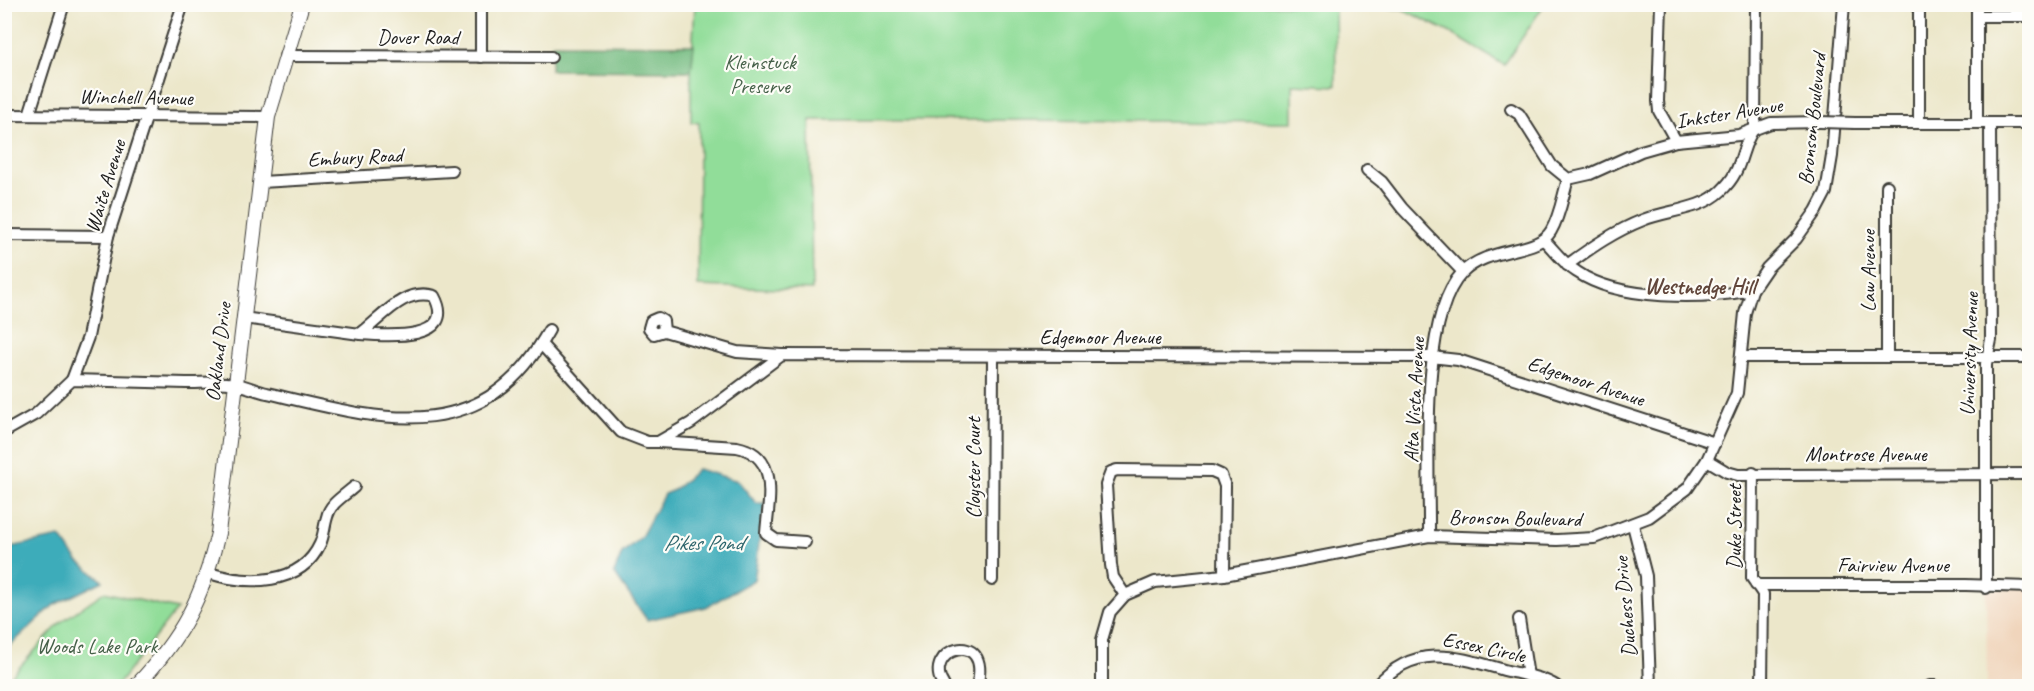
<svg xmlns="http://www.w3.org/2000/svg" width="2034" height="691" viewBox="0 0 2034 691" font-family="Caveat,sans-serif">
  <rect width="100%" height="100%" fill="#fdfcf7"/>
  <filter id="ink" filterUnits="userSpaceOnUse"><feTurbulence type="fractalNoise" baseFrequency=".0167" numOctaves="2"/><feDisplacementMap in="SourceGraphic" scale="12" xChannelSelector="R" yChannelSelector="G"/><feConvolveMatrix kernelMatrix="1 2 1 2 8 2 1 2 1" color-interpolation-filters="sRGB"/></filter>
  <filter id="wash" filterUnits="userSpaceOnUse"><feTurbulence type="fractalNoise" baseFrequency=".008" numOctaves="4" result="noise"/><feDisplacementMap in="SourceGraphic" scale="24" xChannelSelector="R" yChannelSelector="G"/><feGaussianBlur stdDeviation="1.35" result="paint"/><feColorMatrix in="noise" values="0 0 0 0 0 0 0 0 0 0 0 0 0 0 0 0 0 1.4 0 .05"/><feComposite in="paint" operator="in"/></filter>
  <g filter="url(#wash)">
    <rect width="100%" height="100%" fill="#ece7ca"/>
    <!-- built -->
    <path fill="#f0d5bc" d="M2029 587V686H1987L1986 588Z"/>
    <!-- green -->
    <g fill="#91dd99" stroke="#567c5a" stroke-width="1.5">
      <path d="M695 5H1544L1504 65 1451 33 1402 9 1335 6 1336 86 1292 84V122C1131 121 971 119 810 120L812 290 698 286 699 123 691 122V71Z"/>
      <path d="M104 592 177 609 117 686H5V683L61 622Z"/>
    </g>
    <!-- forest -->
    <path fill="#74bc81" stroke="#486c4e" stroke-width="1.5" d="M552 44 694 45 691 71 551 70Z"/>
    <!-- water -->
    <g fill="#3dacba" stroke="#2c646b" stroke-width="1.5">
      <path d="M698 469 738 481 756 503H766C759 528 759 554 754 580L706 607 647 620 614 573 622 553 641 537 664 494 674 490Z"/>
      <path d="M60 537 78 561 103 581 54 605 5 650V548Z"/>
    </g>
  </g>
  <g filter="url(#ink)">
    <g fill="none" stroke-linecap="round" stroke-linejoin="round">
      <defs>
        <g id="minor">
          <path d="M1661 4 1658 101 1659 111 1676 141"/>
          <path d="M1919 4V123"/>
          <path d="M1978 16H2030"/>
          <path d="M285 56 551 57"/>
          <path d="M481 57V4"/>
          <path d="M1511 109 1519 114 1552 166 1568 179 1590 174 1641 151 1676 141 1739 135 1771 123 1820 122"/>
          <path d="M4 115 268 117"/>
          <path d="M29 115 64 4"/>
          <path d="M1855 123H2030"/>
          <path d="M1977 123V4"/>
          <path d="M1367 170 1382 182 1402 208 1463 272"/>
          <path d="M261 182 452 171"/>
          <path d="M4 235 108 236"/>
          <path d="M1544 240C1555 251 1564 264 1577 272 1619 301 1703 299 1752 290"/>
          <path d="M1567 265C1592 247 1615 231 1643 220 1668 210 1701 210 1721 191 1745 169 1739 148 1755 127L1756 4"/>
          <path d="M243 318 360 334C383 317 404 287 434 296 459 342 386 336 360 334"/>
          <path d="M664 331 663 321 658 318 651 321 649 328 654 334 664 331 737 352 782 355"/>
          <path d="M541 344 621 432 647 442H658L691 423 782 355 1431 357 1458 360 1715 443"/>
          <path d="M1741 357H2030"/>
          <path d="M1887 357V186"/>
          <path d="M72 380 88 337 108 236 183 4"/>
          <path d="M4 432 36 414 72 380C110 381 148 382 186 383 202 383 221 381 236 384 247 386 257 391 267 393 378 419 481 452 549 330"/>
          <path d="M658 442 737 447C781 456 768 502 766 533L776 540 805 542"/>
          <path d="M1707 460 1727 472 1738 475 2030 474"/>
          <path d="M1753 473 1752 578 1763 594 1762 686"/>
          <path d="M1633 525 1646 576 1650 686"/>
          <path d="M1429 536C1430 472 1418 319 1462 273 1488 246 1538 254 1551 231 1560 216 1563 195 1568 179"/>
          <path d="M209 573C247 585 301 586 320 544 324 536 324 526 327 517 330 503 344 496 354 487"/>
          <path d="M992 580 993 356"/>
          <path d="M1756 585H1966L2030 587"/>
          <path d="M1986 588V364L1991 340 1990 123"/>
          <path d="M1125 595 1113 577 1111 565 1106 485 1111 472 1117 470 1212 471 1221 475 1225 486 1224 575"/>
          <path d="M1519 619 1528 676"/>
          <path d="M944 686C919 649 993 626 977 686"/>
          <path d="M1102 686V640L1110 612 1125 595 1155 582 1224 575 1429 536 1557 540 1594 538 1649 517 1687 489 1707 460 1737 393 1745 313 1752 290 1767 268 1796 239 1816 211 1826 192 1832 156 1844 4"/>
          <path d="M1376 686C1416 641 1458 657 1508 671 1524 675 1542 677 1556 686"/>
          <path d="M1930 686H1935"/>
        </g>
        <path id="major" d="M136 686C182 637 203 598 218 533L268 117 302 4"/>
      </defs>
      <!-- minor casing -->
      <use href="#minor" stroke="#3b3a36" stroke-width="14"/>
      <!-- major casing -->
      <use href="#major" stroke="#3b3a36" stroke-width="16"/>
      <!-- minor -->
      <use href="#minor" stroke="#fff" stroke-width="10"/>
      <!-- major -->
      <use href="#major" stroke="#fff" stroke-width="14"/>
      <defs>
        <path id="minor-bridge" d="M1820 122 1855 123"/>
      </defs>
      <!-- minor-bridge casing -->
      <use href="#minor-bridge" stroke="#3b3a36" stroke-width="14" stroke-linecap="butt"/>
      <!-- minor-bridge -->
      <use href="#minor-bridge" stroke="#fff" stroke-width="10"/>
    </g>
  </g>
  <g text-anchor="middle" stroke-width="4.5" stroke-linejoin="round" paint-order="stroke">
    <!-- street labels -->
    <g font-size="21" fill="#1c1c1c" stroke="#fdfcf7">
      <text x="418" y="44">Dover Road</text>
      <text transform="translate(136 97) rotate(1)" y="7">Winchell Avenue</text>
      <text transform="translate(1729 113) rotate(-9)" y="7">Inkster Avenue</text>
      <text transform="translate(1812 119) rotate(-84)" y="7">Bronson Boulevard</text>
      <text transform="translate(355 157) rotate(-3)" y="7">Embury Road</text>
      <text transform="translate(105 186) rotate(-73)" y="7">Waite Avenue</text>
      <text transform="translate(1868 271) rotate(-90)" y="7">Law Avenue</text>
      <text x="1100" y="344">Edgemoor Avenue</text>
      <text transform="translate(218 352) rotate(-83)" y="7">Oakland Drive</text>
      <text transform="translate(1969 354) rotate(-88)" y="7">University Avenue</text>
      <text transform="translate(1586 381) rotate(18)" y="7">Edgemoor Avenue</text>
      <text transform="translate(1414 400) rotate(-87)" y="7">Alta Vista Avenue</text>
      <text x="1866" y="461">Montrose Avenue</text>
      <text transform="translate(973 468) rotate(-90)" y="7">Cloyster Court</text>
      <text transform="translate(1515 518) rotate(1)" y="7">Bronson Boulevard</text>
      <text transform="translate(1734 527) rotate(-90)" y="7">Duke Street</text>
      <text x="1893" y="572">Fairview Avenue</text>
      <text transform="translate(1625 607) rotate(-95)" y="7">Duchess Drive</text>
      <text transform="translate(1484 647) rotate(12)" y="7">Essex Circle</text>
    </g>
    <!-- park labels -->
    <g font-size="21" fill="#456048" stroke="#fdfcf7">
      <text x="760" y="69">Kleinstuck<tspan x="760" dy="24">Preserve</tspan></text>
      <text x="97" y="653">Woods Lake Park</text>
    </g>
    <!-- neighbourhood labels -->
    <g font-size="22" font-weight="bold" fill="#61463b" stroke="#fdfcf7">
      <text x="1700" y="294">Westnedge Hill</text>
    </g>
    <!-- water labels -->
    <g font-size="22" font-style="italic" fill="#2c646b" stroke="#fdfcf7">
      <text x="703" y="550">Pikes Pond</text>
    </g>
  </g>
  <!-- margin -->
  <rect width="2034" height="691" fill="none" stroke="#fdfcf7" stroke-width="24"/>
</svg>
